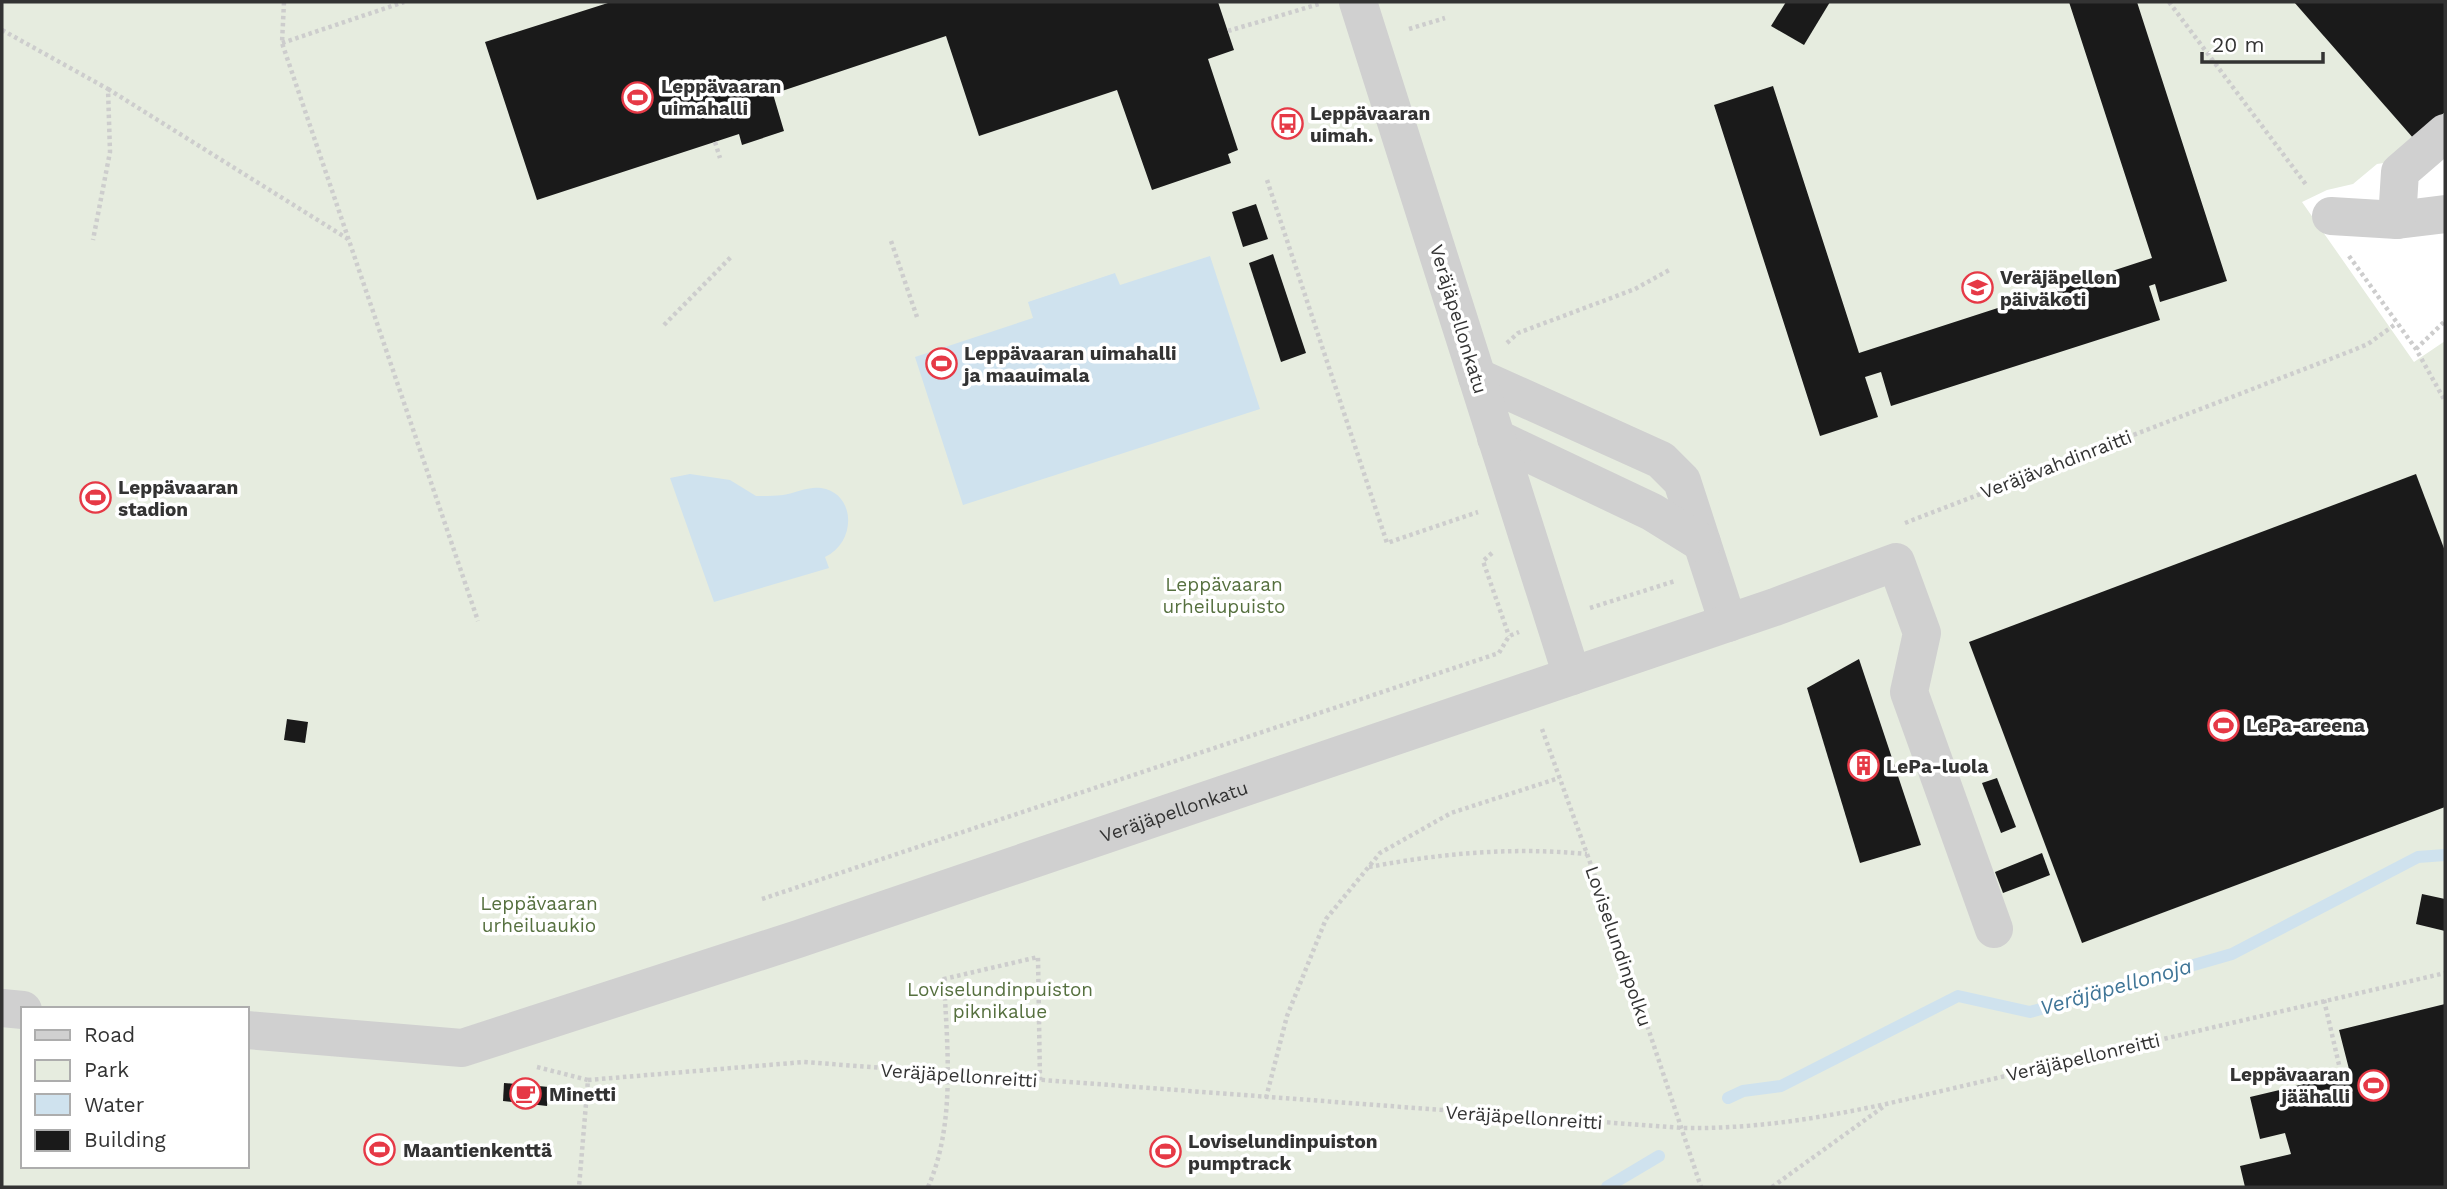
<svg xmlns="http://www.w3.org/2000/svg" width="2447" height="1189" viewBox="0 0 2447 1189" font-family="'Work Sans',sans-serif">
  <rect width="100%" height="100%" fill="#fff"/>
  <!-- green -->
  <path fill="#e6ecdf" fill-rule="evenodd" d="M2 2H2445V154L2377 164 2353 184 2327 190 2302 202 2414 362 2445 341V1187H2ZM23 1009H247V1166H23Z"/>
  <!-- water -->
  <g fill="#cfe2ee">
    <path d="M1210 256 1260 409 963 505 915 357 1033 318 1028 302 1115 273 1120 285Z"/>
    <path d="M690 474 730 480 756 496C765 496 774 496 783 495 795 493 809 486 821 488 856 493 857 542 825 557L829 568 714 602 670 478Z"/>
  </g>
  <g fill="none" stroke-linecap="round" stroke-linejoin="round">
    <!-- stream -->
    <g stroke="#cfe2ee" stroke-width="12">
      <path d="M1728 1098 1743 1091 1781 1086 1958 996 2030 1012 2232 954 2418 857 2445 855"/>
      <path d="M1607 1187 1659 1156"/>
    </g>
  </g>
  <!-- building -->
  <g fill="#1a1a1a">
    <path d="M611 2H1218L1234 50 1208 59 1238 150 1228 154 1231 163 1152 190 1117 90 979 136 946 36 773 94 784 131 742 145 739 134 537 200 485 42Z"/>
    <path d="M1786 2H1830L1804 45 1771 26Z"/>
    <path d="M2069 2H2137L2227 281 2160 302 2155 284 2149 286 2160 320 1891 406 1881 372 1865 377 1878 417 1820 436 1714 105 1773 86 1859 353 2152 258Z"/>
    <path d="M2294 2H2445V112L2414 139Z"/>
    <path d="M1256 204 1268 239 1243 247 1232 212Z"/>
    <path d="M1273 254 1306 353 1281 362 1249 263Z"/>
    <path d="M2416 474 2445 551V807L2082 943 1969 642Z"/>
    <path d="M1859 659 1921 845 1860 863 1807 688Z"/>
    <path d="M287 719 308 722 305 743 284 740Z"/>
    <path d="M1997 778 2016 827 2001 833 1982 783Z"/>
    <path d="M2042 853 2050 875 2003 893 1995 872Z"/>
    <path d="M2422 894 2445 899V931L2416 924Z"/>
    <path d="M2445 1004V1187H2245L2240 1166 2291 1154 2285 1133 2260 1139 2250 1097 2350 1073 2339 1030Z"/>
    <path d="M504 1083 549 1087 547 1106 503 1101Z"/>
  </g>
  <g fill="none" stroke-linecap="round" stroke-linejoin="round">
    <!-- path -->
    <g stroke="#cdcdcd" stroke-width="4.5" stroke-dasharray="3.5 3.5" stroke-linecap="butt">
      <path d="M284 2 282 43 478 621"/>
      <path d="M2169 2 2307 186"/>
      <path d="M1409 29 1445 18"/>
      <path d="M2 30 108 89 110 152 93 240"/>
      <path d="M1228 31 1319 4"/>
      <path d="M282 43 404 2"/>
      <path d="M108 89 348 239"/>
      <path d="M715 142 720 158"/>
      <path d="M1267 180 1387 543 1478 512"/>
      <path d="M891 241 917 317"/>
      <path d="M2349 256 2416 349 2445 401"/>
      <path d="M664 325 732 256"/>
      <path d="M1507 343 1518 333 1635 289 1671 269"/>
      <path d="M2416 349 2445 321"/>
      <path d="M1905 523 2351 351 2368 344 2397 323"/>
      <path d="M1492 553 1483 561 1509 636"/>
      <path d="M1590 608 1675 581"/>
      <path d="M1542 729 1627 965 1701 1187"/>
      <path d="M1369 867C1444 853 1511 847 1587 854"/>
      <path d="M762 899 1499 653 1509 636 1519 632"/>
      <path d="M2324 1000 2340 1069"/>
      <path d="M537 1067 588 1080 579 1187"/>
      <path d="M588 1080 804 1062 1682 1128C1754 1129 1815 1119 1886 1104L2445 973"/>
      <path d="M1266 1098 1287 1016 1326 919 1380 853 1451 813 1559 778"/>
      <path d="M928 1187C956 1124 947 1046 944 979L1038 957 1040 1081"/>
      <path d="M1772 1187 1883 1107"/>
    </g>
    <!-- minor -->
    <g stroke="#d0d0d0" stroke-width="38">
      <path d="M2331 216 2397 220 2445 214"/>
      <path d="M2397 220 2400 172 2445 133"/>
      <path d="M1477 377 1661 460 1682 481 1728 623"/>
      <path d="M1496 438 1652 512 1702 543"/>
      <path d="M1572 676 1775 607 1896 562 1922 633 1909 692 1994 929"/>
      <path d="M2 1008 23 1010"/>
      <path id="s1" d="M247 1030 462 1048 798 939 1572 676 1358 2"/>
    </g>
  </g>
  <!-- icons -->
  <defs>
    <symbol id="stadium-ring" viewBox="-11 -11 22 22"><circle r="9.5" fill="#fff" stroke="#e63946" stroke-width="1.5"/><path d="M0-5a6.5 5 0 1 0 0 10a6.5 5 0 1 0 0-10ZM-3.5-1.8h7v3.6h-7Z" fill="#e63946"/></symbol>
    <symbol id="bus-ring" viewBox="-11 -11 22 22"><circle r="9.5" fill="#fff" stroke="#e63946" stroke-width="1.5"/><path d="M-5-6H5V4H4V6H2V4H-2V6H-4V4H-5ZM-3.5-4V0h7V-4ZM-3.5 1.2v1.5H-2V1.2ZM2 1.2v1.5H3.5V1.2Z" fill="#e63946"/></symbol>
    <symbol id="school-ring" viewBox="-11 -11 22 22"><circle r="9.5" fill="#fff" stroke="#e63946" stroke-width="1.5"/><path d="M0-5L7-2L0 1L-7-2ZM-4 1L0 2.5L4 1V4Q0 6-4 4Z" fill="#e63946"/></symbol>
    <symbol id="building-ring" viewBox="-11 -11 22 22"><circle r="9.5" fill="#fff" stroke="#e63946" stroke-width="1.5"/><path d="M-4-6H4V6H1V3H-1V6H-4ZM-2.5-4.3h1.7v1.8h-1.7ZM.8-4.3h1.7v1.8H.8ZM-2.5-1h1.7V.8h-1.7ZM.8-1h1.7V.8H.8Z" fill="#e63946"/></symbol>
    <symbol id="cafe-ring" viewBox="-11 -11 22 22"><circle r="9.5" fill="#fff" stroke="#e63946" stroke-width="1.5"/><path d="M-5.5-4.5H6V0H3Q3 3.5 0 3.5H-2.5Q-5.5 3.5-5.5 0ZM3-3.2v2h1.7v-2ZM-6 4.5H4V6H-6Z" fill="#e63946"/></symbol>
  </defs>
  <g fill-rule="evenodd">
    <use href="#stadium-ring" x="620" y="80" width="35" height="35"/>
    <use href="#bus-ring" x="1270" y="106" width="35" height="35"/>
    <use href="#school-ring" x="1960" y="270" width="35" height="35"/>
    <use href="#stadium-ring" x="924" y="346" width="35" height="35"/>
    <use href="#stadium-ring" x="78" y="480" width="35" height="35"/>
    <use href="#stadium-ring" x="2206" y="708" width="35" height="35"/>
    <use href="#building-ring" x="1846" y="748" width="35" height="35"/>
    <use href="#stadium-ring" x="2356" y="1068" width="35" height="35"/>
    <use href="#cafe-ring" x="508" y="1076" width="35" height="35"/>
    <use href="#stadium-ring" x="362" y="1132" width="35" height="35"/>
    <use href="#stadium-ring" x="1148" y="1134" width="35" height="35"/>
  </g>
  <g text-anchor="middle" stroke-width="7" stroke-linejoin="round" paint-order="stroke">
    <!-- poi labels -->
    <g font-size="19" font-weight="bold" fill="#333" stroke="#fff" text-anchor="start">
      <text x="661" y="93">Leppävaaran<tspan x="661" dy="22">uimahalli</tspan></text>
      <text x="1310" y="120">Leppävaaran<tspan x="1310" dy="22">uimah.</tspan></text>
      <text x="2000" y="284">Veräjäpellon<tspan x="2000" dy="22">päiväkoti</tspan></text>
      <text x="964" y="360">Leppävaaran uimahalli<tspan x="964" dy="22">ja maauimala</tspan></text>
      <text x="118" y="494">Leppävaaran<tspan x="118" dy="22">stadion</tspan></text>
      <text x="2246" y="732">LePa-areena</text>
      <text x="1886" y="773">LePa-luola</text>
      <text x="2350" y="1081" text-anchor="end">Leppävaaran<tspan x="2350" dy="22">jäähalli</tspan></text>
      <text x="549" y="1101">Minetti</text>
      <text x="1188" y="1148">Loviselundinpuiston<tspan x="1188" dy="22">pumptrack</tspan></text>
      <text x="403" y="1157">Maantienkenttä</text>
    </g>
    <!-- street labels -->
    <g font-size="19" fill="#333" stroke="#fff">
      <text transform="translate(1459 319) rotate(73)" y="7">Veräjäpellonkatu</text>
      <text transform="translate(2056 464) rotate(-21)" y="7">Veräjävahdinraitti</text>
      <text dy="7" stroke="none"><textPath href="#s1" startOffset="966">Veräjäpellonkatu</textPath></text>
      <text transform="translate(1619 946) rotate(71)" y="7">Loviselundinpolku</text>
      <text transform="translate(2083 1057) rotate(-13)" y="7">Veräjäpellonreitti</text>
      <text transform="translate(959 1075) rotate(4)" y="7">Veräjäpellonreitti</text>
      <text transform="translate(1524 1117) rotate(4)" y="7">Veräjäpellonreitti</text>
    </g>
    <!-- park labels -->
    <g font-size="19" fill="#56703f" stroke="#fff">
      <text x="1224" y="591">Leppävaaran<tspan x="1224" dy="22">urheilupuisto</tspan></text>
      <text x="539" y="910">Leppävaaran<tspan x="539" dy="22">urheiluaukio</tspan></text>
      <text x="1000" y="996">Loviselundinpuiston<tspan x="1000" dy="22">piknikalue</tspan></text>
    </g>
    <!-- water labels -->
    <g font-size="21" font-style="italic" fill="#3f7597" stroke="#fff">
      <text transform="translate(2116 987) rotate(-16)" y="7">Veräjäpellonoja</text>
    </g>
  </g>
  <!-- border -->
  <rect width="2447" height="1189" fill="none" stroke="#333333" stroke-width="7"/>
  <!-- legend -->
  <rect x="21" y="1007" width="228" height="161" fill="#ffffff" stroke="#adadad" stroke-width="2"/>
  <rect x="35" y="1030" width="35" height="10" fill="#d0d0d0" stroke="#adadad" stroke-width="2"/>
  <text x="84" y="1042" font-size="21" fill="#333333">Road</text>
  <rect x="35" y="1060" width="35" height="21" fill="#e6ecdf" stroke="#adadad" stroke-width="2"/>
  <text x="84" y="1077" font-size="21" fill="#333333">Park</text>
  <rect x="35" y="1094" width="35" height="21" fill="#cfe2ee" stroke="#adadad" stroke-width="2"/>
  <text x="84" y="1112" font-size="21" fill="#333333">Water</text>
  <rect x="35" y="1130" width="35" height="21" fill="#1a1a1a" stroke="#adadad" stroke-width="2"/>
  <text x="84" y="1147" font-size="21" fill="#333333">Building</text>
  <!-- scale -->
  <path d="M2202 52v10h121v-10" fill="none" stroke="#333333" stroke-width="3.5"/>
  <text x="2212" y="52" font-size="21" fill="#333333" stroke="#ffffff" stroke-width="5" paint-order="stroke">20 m</text>
</svg>
